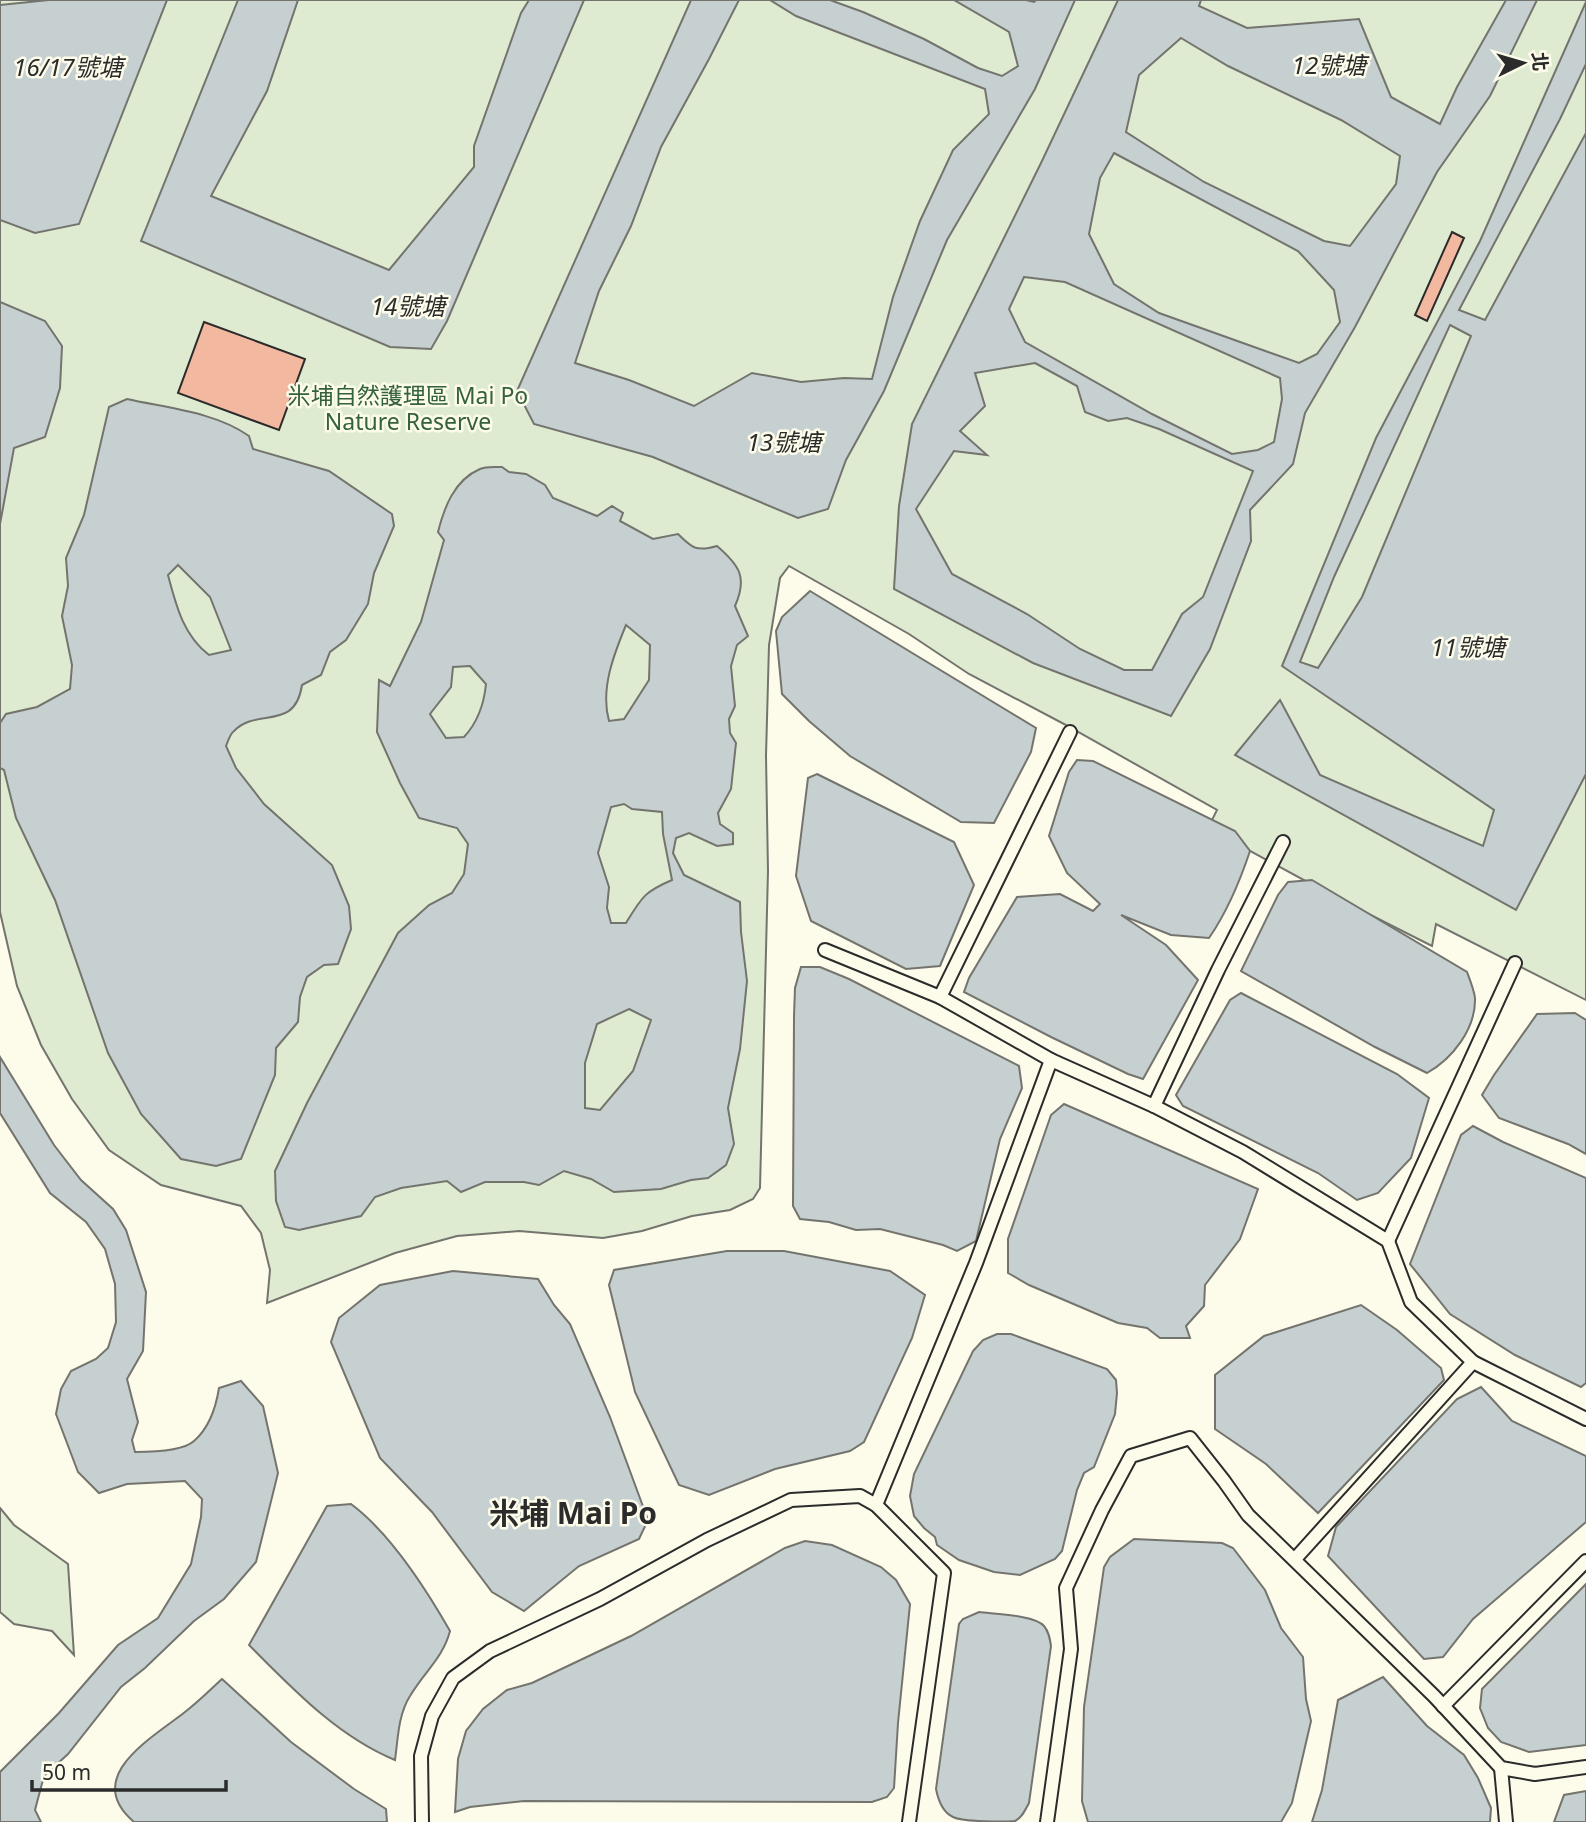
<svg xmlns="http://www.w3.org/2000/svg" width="1586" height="1822" viewBox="0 0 1586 1822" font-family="'Noto Sans','Noto Sans TC',sans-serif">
  <rect width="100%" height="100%" fill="#fdfbea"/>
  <!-- green -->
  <g fill="#deebd1" stroke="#74746e" stroke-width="2">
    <path d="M0 0H1586V1000L1436 924 1432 946 1335 897 1208 828 1217 810 1064 724 969 674 909 634 789 566 780 578 769 645 766 756 768 871 760 1188 753 1199 730 1210 692 1216 642 1231 603 1238 519 1231 457 1236 395 1253 267 1303 270 1270 261 1233 241 1206 161 1185 109 1150 72 1099 41 1045 17 986 0 912Z"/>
    <path d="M0 1508 14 1525 68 1564 74 1655 52 1631 14 1624 0 1612Z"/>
  </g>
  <!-- water -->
  <g fill="#c7d0d0" stroke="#74746e" stroke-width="2" fill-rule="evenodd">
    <path d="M49 0H167L79 224 35 233 0 220V5Z"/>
    <path d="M238 0H298L267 91 211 196 389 270 474 167V146L521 13 529 0H584L447 321 431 349 390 347 141 241Z"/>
    <path d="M691 0H739L709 59 661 147 631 226 599 291 575 363 629 380 694 406 752 373 801 382 844 378 872 379 893 297 920 221 953 150 989 114 985 89 796 16 770 0H830L863 12 924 39 978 68 1002 76 1018 66 1009 32 954 0H1026L1034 2 1036 0H1075L1035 89 947 240 884 391 846 460 828 509 798 518 653 457 534 424 517 391Z"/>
    <path d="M1118 0H1201L1199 6 1247 28 1359 19 1391 97 1440 124 1457 87 1506 0H1537L1490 96 1437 172 1355 327 1305 413 1293 464 1250 510 1251 541 1210 649 1171 716 1033 663 894 589 899 506 912 424 1041 163ZM1181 38 1228 66 1341 120 1400 156 1396 184 1350 246 1324 241 1204 182 1126 132 1139 75ZM1114 153 1298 251 1334 290 1340 322 1317 354 1299 363 1159 313 1114 284 1089 234 1100 178ZM1024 277 1065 282 1280 378 1282 399 1274 442 1258 450 1232 454 1152 414 1025 342 1009 309ZM1035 363 1077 386 1085 412 1108 421 1127 418 1159 429 1253 471 1203 597 1182 614 1152 670H1124L1080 649 1027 614 952 574 916 509 954 451 987 455 960 431 985 406 975 373Z"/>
    <path d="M1586 2V64L1560 119 1459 310 1485 320 1586 133V774L1516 910 1235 755 1280 700 1320 775 1483 846 1494 810 1282 666 1376 438 1480 241ZM1450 325 1471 336 1362 597 1318 668 1300 662 1334 577Z"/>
    <path d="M0 302 45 321 62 346 60 388 45 437 14 448 0 524Z"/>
    <path d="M127 399C167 408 215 412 249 436L253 449 329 471 392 514 394 526 374 573 368 604 346 640 330 652 321 675 302 685C295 732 257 707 234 731 230 734 228 741 226 746L236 768 264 804 332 865 349 906 351 929 338 964 324 965 307 977 300 997 298 1022 276 1048 275 1075 241 1159 216 1166 181 1159 141 1114 108 1053 55 900 16 818 4 770 0 768V723L6 714 37 707 70 689 72 665 62 616 68 586 66 558 84 515 109 407ZM178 565 210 597 231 650 209 655C183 635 176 605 168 575Z"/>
    <path d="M502 467 509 472 526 474 545 485 553 498 597 516 612 506 623 513 620 521 653 539 678 534C692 548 696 552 717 546 739 565 748 577 735 606L748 636 737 645 731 666 735 706 729 719 730 733 736 743 731 789 718 813 720 824 733 833V844L717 846 689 833 676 838 673 853 684 875 740 902 741 932 747 981 740 1049 728 1108 734 1144 726 1165 708 1178 691 1180 661 1189 614 1192 591 1179 564 1171 539 1185 524 1182H485L461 1192 447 1181 401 1188 375 1197 361 1216 299 1230 285 1227 276 1201 275 1171 307 1103 398 933 429 905 452 893 464 874 468 844 457 828 419 818 400 783 377 732 379 680 390 686 421 622 444 540 438 532C444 508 454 480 480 469 486 466 495 467 502 467ZM626 625 650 645 649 680 624 719 609 721C600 689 614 654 626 625ZM470 666 486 684C484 704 478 722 464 737L446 738 430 714 451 687 453 667ZM624 804 632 809 662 812 663 834 672 880C644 892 642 897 626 923H611L607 908 609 887 598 853 611 807ZM629 1009 651 1020 633 1071 600 1110 585 1108V1063L597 1024Z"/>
    <path d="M810 591 1036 728 1031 752 994 823 961 822 850 756 809 721 782 694 776 631 782 617Z"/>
    <path d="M1077 760 1093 761 1235 831 1250 851C1240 881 1227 912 1209 938L1171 935 1121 915 1166 945 1198 980 1143 1079 1128 1074 1051 1037 964 992 969 978 1017 897 1060 894 1093 911 1100 904 1067 873 1049 836 1069 772Z"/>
    <path d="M817 774 954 842 974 885 940 966 906 969 811 921 796 876 808 778Z"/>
    <path d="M1312 880 1467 972C1470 980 1474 990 1475 998 1476 1029 1452 1059 1427 1073L1375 1047 1241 971 1278 895 1288 882Z"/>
    <path d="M801 967H820L849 979 1019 1066 1022 1088 1000 1139 976 1241 957 1251 943 1245 880 1229 856 1230 829 1222 800 1219 793 1206 794 1016 795 988Z"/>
    <path d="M1241 993 1397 1074 1429 1098 1411 1158 1378 1193 1357 1200 1318 1173 1183 1106 1176 1095 1230 1000Z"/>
    <path d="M1575 1013 1586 1020V1154L1568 1144 1499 1118 1482 1095 1494 1075 1537 1014Z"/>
    <path d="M0 1057 54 1145 81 1180 113 1209 126 1230 146 1292 143 1351 127 1379 138 1422 132 1440 135 1452C150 1452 183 1451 194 1441 209 1428 216 1407 219 1388L241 1381 263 1406 278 1473 256 1562 224 1599 194 1621 145 1668 121 1687 68 1754 44 1776 35 1810 41 1822H0V1772L59 1713 118 1645 158 1618 191 1564 201 1517 202 1499 185 1481 127 1484 99 1493 78 1472 56 1414 61 1389 71 1371 96 1359 108 1348 116 1322 115 1284 105 1249 86 1222 50 1193 0 1113Z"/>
    <path d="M1064 1104 1258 1189 1240 1239 1205 1285 1204 1306 1186 1326 1190 1338H1160L1147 1328 1118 1323 1029 1285 1008 1273V1239L1051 1115Z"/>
    <path d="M1473 1126 1503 1142 1586 1178V1383L1581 1387 1515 1355 1450 1314 1410 1264 1461 1135Z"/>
    <path d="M727 1251H784L890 1271 925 1295 912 1338 864 1442 850 1451 775 1469 709 1495 679 1485 635 1392 609 1285 614 1270Z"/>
    <path d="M453 1271 538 1279 554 1305 570 1324 610 1417 648 1520 639 1539 579 1566 524 1611 492 1592 432 1512 380 1458 331 1342 339 1318 380 1285Z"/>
    <path d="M1361 1305 1397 1330 1441 1368 1444 1380 1318 1513 1266 1464 1215 1429V1375L1264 1336Z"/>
    <path d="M997 1334H1011L1107 1369 1116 1380 1117 1393 1115 1414 1094 1467 1084 1473 1077 1490 1062 1551 1055 1559 1020 1575 994 1572 959 1560 937 1545 935 1537 924 1528 914 1516 910 1496 914 1474 973 1351 983 1340Z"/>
    <path d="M1481 1387 1512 1421 1586 1456V1522L1473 1619 1443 1657 1424 1659 1328 1556 1336 1527 1457 1399Z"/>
    <path d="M351 1504C390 1533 426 1589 450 1631 443 1658 424 1672 410 1696 398 1715 398 1739 395 1760 337 1736 293 1689 249 1645L327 1506Z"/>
    <path d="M1134 1539 1222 1543 1233 1548 1265 1590 1281 1628 1303 1657 1306 1699 1311 1721 1292 1803 1281 1822H1088L1082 1801 1084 1707 1104 1567 1110 1557Z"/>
    <path d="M805 1541 832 1545 881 1567 896 1580 910 1604 898 1723 894 1788 887 1797 872 1802 524 1801 470 1807 455 1812 458 1759 466 1731 483 1709 507 1690 532 1683 631 1636 785 1548Z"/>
    <path d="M1586 1584V1745L1529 1752 1501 1742 1488 1728 1480 1708 1482 1689Z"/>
    <path d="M979 1612C994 1614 1035 1615 1044 1626 1049 1632 1050 1639 1051 1646L1029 1803C1025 1810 1022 1818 1015 1821 1005 1822 963 1822 953 1817 942 1812 938 1799 936 1789L959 1624 963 1619Z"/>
    <path d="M1383 1677 1427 1726 1464 1755 1478 1778 1491 1808 1490 1822H1312L1322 1790 1338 1700Z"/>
    <path d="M222 1679 291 1742 354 1789 386 1809 387 1822H134C81 1777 152 1738 185 1712 198 1702 210 1690 222 1679Z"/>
    <path d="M1586 1791V1822H1554L1564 1795Z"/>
  </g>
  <!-- building -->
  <g fill="#f2b8a0" stroke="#2b2b2b" stroke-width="2">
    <path d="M1452 232 1464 238 1427 321 1415 315Z"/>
    <path d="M204 322 305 359 279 430 178 393Z"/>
  </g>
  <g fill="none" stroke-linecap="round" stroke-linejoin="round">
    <defs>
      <g id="service">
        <path d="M825 950 940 997 1051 1060 1154 1106 1243 1152 1388 1241 1411 1302 1473 1362 1586 1419"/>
        <path d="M940 997 1070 732"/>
        <path d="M1154 1106 1218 970 1283 842"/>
        <path d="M1388 1241 1515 963"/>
        <path d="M876 1505 976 1263 1051 1060"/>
        <path d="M1295 1559 1473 1362"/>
        <path d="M1443 1706 1586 1561"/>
        <path d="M1501 1768 1506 1822"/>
        <path d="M422 1822 421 1756 432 1716 453 1678 490 1651 600 1599 707 1540 791 1500 860 1496 876 1505 944 1573 909 1822"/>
        <path d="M1047 1822 1071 1649 1066 1588 1102 1510 1131 1456 1190 1438 1224 1481 1248 1515 1434 1696 1501 1768 1535 1774 1586 1767"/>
      </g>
    </defs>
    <!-- service casing -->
    <use href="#service" stroke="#2b2b2b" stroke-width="16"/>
    <!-- service -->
    <use href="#service" stroke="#fdfbea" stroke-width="12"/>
  </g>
  <g text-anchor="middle" stroke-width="5" stroke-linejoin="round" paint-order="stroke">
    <!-- park labels -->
    <g font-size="23" fill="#34623c" stroke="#fdfbea">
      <text x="408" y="404">米埔自然護理區 Mai Po<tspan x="408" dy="26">Nature Reserve</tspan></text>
    </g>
    <!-- water labels -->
    <g font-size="24" font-style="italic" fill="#2b2b2b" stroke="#fdfbea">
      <text x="1329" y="74">12號塘</text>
      <text x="68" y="76">16/17號塘</text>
      <text x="408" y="315">14號塘</text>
      <text x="784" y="451">13號塘</text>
      <text x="1468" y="656">11號塘</text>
    </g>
    <!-- district labels -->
    <g font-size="30" font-weight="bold" fill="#2b2b2b" stroke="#fdfbea">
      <text x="573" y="1524">米埔 Mai Po</text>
    </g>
  </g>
  <!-- north arrow -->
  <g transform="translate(1523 63) rotate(85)" stroke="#fdfbea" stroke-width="5" paint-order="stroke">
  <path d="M0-5L12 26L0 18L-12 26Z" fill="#2b2b2b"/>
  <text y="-10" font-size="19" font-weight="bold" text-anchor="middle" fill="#2b2b2b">北</text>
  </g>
  <!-- scale -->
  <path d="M32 1780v10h194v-10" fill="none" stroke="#2b2b2b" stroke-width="3.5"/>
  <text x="42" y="1780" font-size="21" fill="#2b2b2b" stroke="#fdfbea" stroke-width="5" paint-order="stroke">50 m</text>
</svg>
